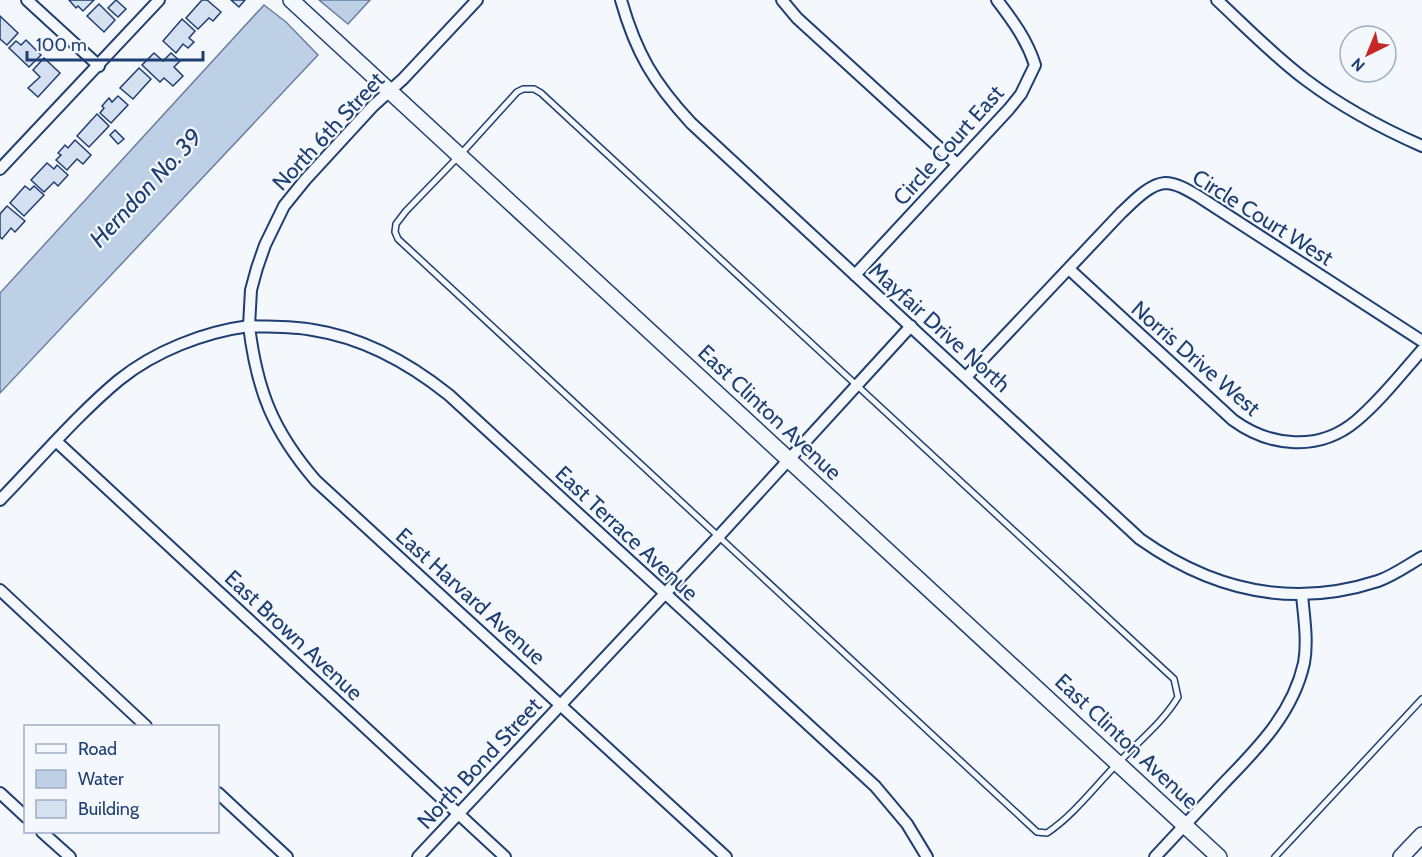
<svg xmlns="http://www.w3.org/2000/svg" width="1422" height="857" viewBox="0 0 1422 857" font-family="Cabin,sans-serif">
  <rect width="100%" height="100%" fill="#f4f7fb"/>
  <!-- water -->
  <g fill="#bed0e5" stroke="#687fa3" stroke-width="1.5">
    <path d="M319 0H370L348 24Z"/>
    <path d="M264 5 286 22 318 55 0 393V293Z"/>
  </g>
  <!-- building -->
  <g fill="#d5e0f0" stroke="#1d3f73" stroke-width="1.5">
    <path d="M69 0H94L83 11 78 6 76 8Z"/>
    <path d="M116 0 126 9 118 17 108 8Z"/>
    <path d="M202 0H207L221 12 213 21 209 18 198 29 186 18Z"/>
    <path d="M231 0H245L239 7Z"/>
    <path d="M99 4 115 20 104 32 87 16Z"/>
    <path d="M0 16 18 33 7 45 0 39Z"/>
    <path d="M182 19 195 31 189 38 194 42 188 48 183 44 176 53 163 41Z"/>
    <path d="M26 40 41 55 29 67 9 48 16 41 21 45Z"/>
    <path d="M154 53 163 61 171 53 180 61 174 67 183 76 173 86 164 78 160 82 142 65Z"/>
    <path d="M44 58 60 73 38 97 28 88 40 77 33 70Z"/>
    <path d="M139 68 151 79 133 99 120 88Z"/>
    <path d="M118 96 128 105 111 123 100 113 104 108 102 106 109 98 112 102Z"/>
    <path d="M97 114 109 126 89 147 77 136Z"/>
    <path d="M115 130 124 139 118 144 110 135Z"/>
    <path d="M75 140 91 155 83 164 77 159 67 170 56 160 61 155 58 153 65 145 68 148Z"/>
    <path d="M47 163 54 169 57 165 68 175 58 186 54 182 44 192 31 180Z"/>
    <path d="M25 186 30 190 34 186 44 195 24 216 10 203Z"/>
    <path d="M7 206 25 221 15 232 11 228 2 239 0 237V214Z"/>
  </g>
  <g fill="none" stroke-linecap="round" stroke-linejoin="round">
    <defs>
      <g id="service">
        <path d="M523 89H534L541 93 1174 679 1178 697C1163 722 1139 741 1119 762 1095 786 1075 814 1047 833L1037 832 398 239 395 232 396 224 406 211 459 156 517 92Z"/>
        <path d="M1275 857 1422 699"/>
      </g>
      <g id="minor">
        <path d="M27 0 99 66"/>
        <path d="M621 0C636 53 654 83 691 123L1140 539C1212 590 1292 609 1378 581 1393 576 1408 565 1422 557"/>
        <path d="M782 0 797 18 957 164"/>
        <path d="M1217 0C1246 27 1274 56 1306 80 1342 107 1381 128 1422 146"/>
        <path d="M0 169 159 0"/>
        <path d="M1069 269 1233 420C1270 447 1319 452 1356 421 1380 401 1401 374 1422 350"/>
        <path d="M855 275 1009 109 1021 94 1035 65C1027 40 1013 21 997 0"/>
        <path d="M967 376 1121 213C1132 203 1149 184 1165 183 1178 183 1191 192 1201 198L1422 341"/>
        <path d="M57 442 505 857"/>
        <path d="M0 500C38 461 78 414 119 380 155 351 204 332 249 326L251 290 257 268 265 245 284 206 305 180 373 106 403 79 477 0"/>
        <path d="M0 590 146 726"/>
        <path d="M0 793 26 817"/>
        <path d="M218 793 287 857"/>
        <path d="M42 832 70 857"/>
        <path d="M418 857 719 536 911 326"/>
        <path d="M726 857 316 481C273 431 257 391 249 326 270 327 292 326 313 330 365 338 409 363 449 395L875 786 907 824 927 857"/>
        <path d="M1155 857C1178 832 1201 808 1224 783 1258 748 1293 713 1304 663 1308 641 1304 617 1302 595"/>
      </g>
      <g id="secondary">
        <path d="M291 0 1219 857"/>
        <path d="M1401 857 1422 835"/>
      </g>
    </defs>
    <!-- service casing -->
    <use href="#service" stroke="#1d3f73" stroke-width="8"/>
    <!-- minor casing -->
    <use href="#minor" stroke="#1d3f73" stroke-width="14"/>
    <!-- secondary casing -->
    <use href="#secondary" stroke="#1d3f73" stroke-width="18"/>
    <!-- service -->
    <use href="#service" stroke="#f4f7fb" stroke-width="5"/>
    <!-- minor -->
    <use href="#minor" stroke="#f4f7fb" stroke-width="10"/>
    <!-- secondary -->
    <use href="#secondary" stroke="#f4f7fb" stroke-width="15"/>
  </g>
  <g text-anchor="middle" stroke-width="4.5" stroke-linejoin="round" paint-order="stroke">
    <!-- street labels -->
    <g font-size="22" fill="#1d3f73" stroke="#f4f7fb">
      <text transform="translate(328 131) rotate(-47)" y="8">North 6th Street</text>
      <text transform="translate(948 145) rotate(-48)" y="8">Circle Court East</text>
      <text transform="translate(1263 217) rotate(32)" y="8">Circle Court West</text>
      <text transform="translate(940 327) rotate(42)" y="8">Mayfair Drive North</text>
      <text transform="translate(1196 358) rotate(41)" y="8">Norris Drive West</text>
      <text transform="translate(770 412) rotate(43)" y="8">East Clinton Avenue</text>
      <text transform="translate(627 533) rotate(43)" y="8">East Terrace Avenue</text>
      <text transform="translate(471 596) rotate(42)" y="8">East Harvard Avenue</text>
      <text transform="translate(294 635) rotate(43)" y="8">East Brown Avenue</text>
      <text transform="translate(1127 741) rotate(43)" y="8">East Clinton Avenue</text>
      <text transform="translate(479 763) rotate(-47)" y="8">North Bond Street</text>
    </g>
    <!-- water labels -->
    <g font-size="24" font-style="italic" fill="#1d3f73" stroke="#f4f7fb">
      <text transform="translate(146 188) rotate(-47)" y="8">Herndon No. 39</text>
    </g>
  </g>
  <!-- legend -->
  <rect x="24" y="725" width="195" height="108" fill="#f4f7fb" stroke="#9eadc5" stroke-width="1.5"/>
  <rect x="36" y="744" width="30" height="9" fill="#f4f7fb" stroke="#9eadc5" stroke-width="1.5"/>
  <text x="78" y="755" font-size="18" fill="#1d3f73">Road</text>
  <rect x="36" y="770" width="30" height="18" fill="#bed0e5" stroke="#9eadc5" stroke-width="1.5"/>
  <text x="78" y="785" font-size="18" fill="#1d3f73">Water</text>
  <rect x="36" y="800" width="30" height="18" fill="#d5e0f0" stroke="#9eadc5" stroke-width="1.5"/>
  <text x="78" y="815" font-size="18" fill="#1d3f73">Building</text>
  <!-- north arrow -->
  <g transform="translate(1368 54) rotate(223)"><circle r="28" fill="#f4f7fb" stroke="#9eadc5" stroke-width="1.5"/>
  <path d="M0-4.5L10 22L0 15L-10 22Z" fill="#c62828"/>
  <text y="-9" font-size="16" font-weight="bold" text-anchor="middle" fill="#1d3f73">N</text>
  </g>
  <!-- scale -->
  <path d="M27 51v9h176v-9" fill="none" stroke="#1d3f73" stroke-width="3"/>
  <text x="36" y="51" font-size="18" fill="#1d3f73" stroke="#f4f7fb" stroke-width="4.5" paint-order="stroke">100 m</text>
</svg>
